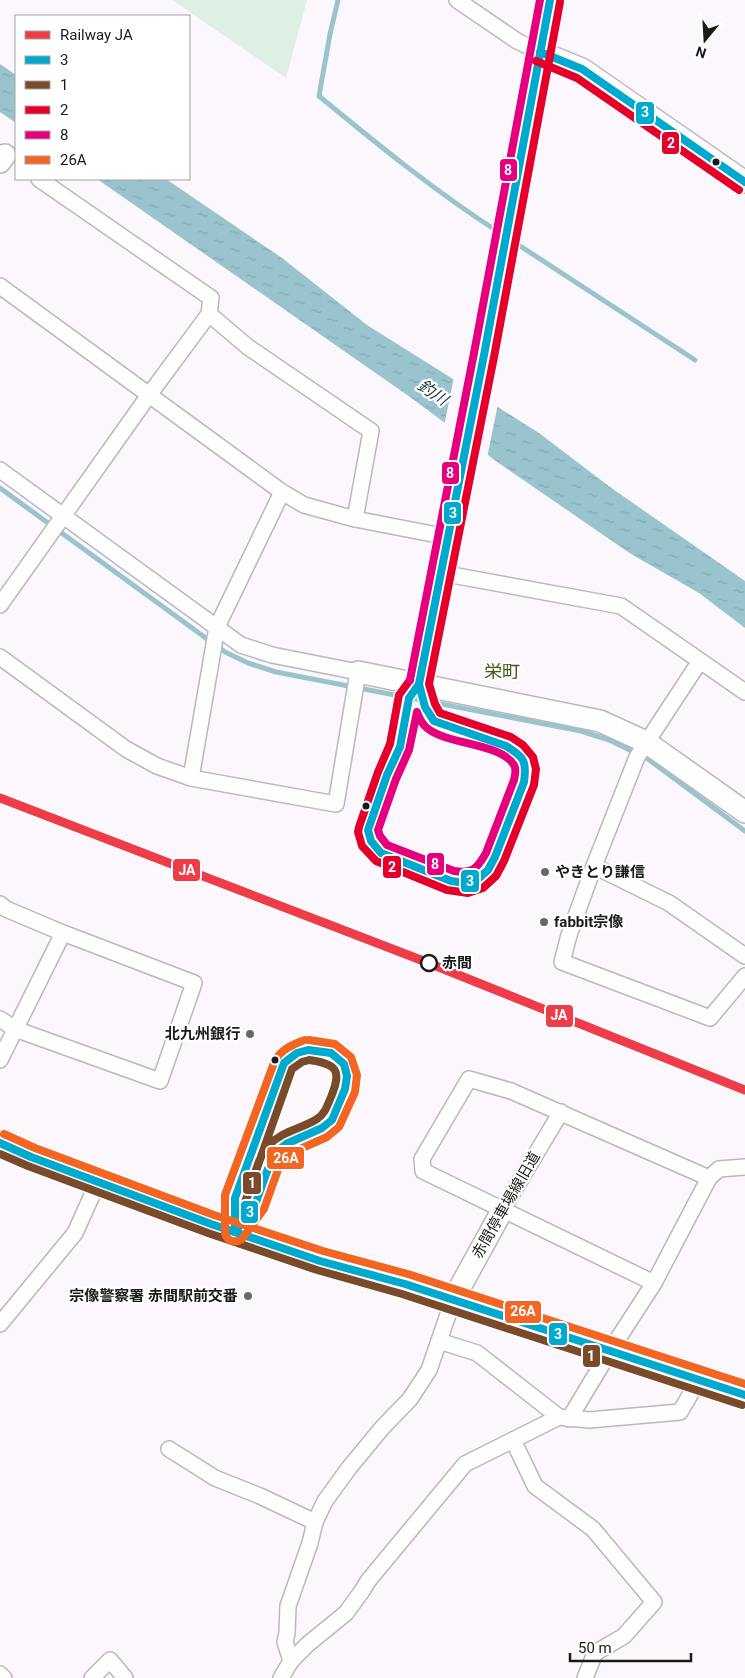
<svg xmlns="http://www.w3.org/2000/svg" width="745" height="1678" viewBox="0 0 745 1678" font-family="Roboto,'Noto Sans JP',sans-serif">
  <defs>
    <pattern id="water-ripples" width="26" height="14" patternUnits="userSpaceOnUse" patternTransform="scale(1.25)"><rect width="26" height="14" fill="#99c4cd"/><path d="M2 4q2-2 4 0t4 0M15 11q2-2 4 0t4 0" fill="none" stroke="#83a8af"/></pattern>
  </defs>
  <rect width="100%" height="100%" fill="#fcf7fc"/>
  <!-- garden -->
  <path fill="#def0e3" d="M172 0H307L286 78Z"/>
  <!-- water -->
  <g fill="url(#water-ripples)">
    <path d="M0 64 16 75V123L0 112Z"/>
    <path d="M97 179H166L282 258 367 325 539 433 610 487 745 581V628L699 593 631 554 500 464 410 397Z"/>
  </g>
  <!-- pier -->
  <path fill="#fcf7fc" d="M454 377 498 404 487 458 444 426Z"/>
  <g fill="none" stroke-linecap="round" stroke-linejoin="round">
    <!-- stream -->
    <g stroke="#99c4cd" stroke-width="5">
      <path d="M338 0 330 34 319 96C377 144 436 192 500 233"/>
      <path d="M511 240 695 360"/>
      <path d="M0 488 225 652 248 663 276 672 581 731 609 740 648 759 745 831"/>
    </g>
    <defs>
      <g id="street">
        <path d="M457 0 517 41 540 52"/>
        <path d="M0 286 282 492 304 505 355 519 448 537"/>
        <path d="M209 314 248 347 371 431 355 519"/>
        <path d="M0 470 241 645 272 655 358 672 336 804 191 778 157 766 126 749 0 657"/>
        <path d="M441 573 621 606 745 692"/>
        <path d="M0 605 149 395 209 314 211 298 39 179"/>
        <path d="M700 661 637 757 594 866 569 935 562 962 710 1018 745 976"/>
        <path d="M191 778 217 627 282 492"/>
        <path d="M594 866 669 903 745 956"/>
        <path d="M0 904 6 909 63 933 194 983 160 1081 15 1029 0 1019"/>
        <path d="M0 1060 63 933"/>
        <path d="M503 1209 561 1112"/>
        <path d="M654 1283 423 1171 422 1159 469 1079 511 1091 709 1178"/>
        <path d="M0 1324 75 1233 98 1182"/>
        <path d="M439 1341 477 1353 559 1417"/>
        <path d="M569 1419 610 1351 654 1283 709 1178 719 1169 745 1167"/>
        <path d="M513 1440 535 1486 593 1529 654 1602 624 1636 595 1653 585 1678"/>
        <path d="M169 1449 215 1478 260 1496 315 1522 325 1501 349 1468 382 1428 410 1399 429 1370 453 1300"/>
        <path d="M291 1661 285 1642 287 1633 288 1606 310 1543 315 1522"/>
        <path d="M0 1674 4 1678"/>
        <path d="M92 1678 110 1660 125 1678"/>
        <path d="M281 1678 291 1661 308 1644 346 1613 362 1591 368 1581 465 1464 559 1417 589 1420 680 1412 698 1381"/>
      </g>
      <g id="secondary">
        <path d="M540 52 582 69 745 182"/>
        <path d="M0 162 5 155"/>
        <path d="M358 672 600 721 646 742 745 812"/>
        <path d="M419 684 484 355 498 274 550 0"/>
        <path d="M308 1050 331 1053 344 1064 347 1076 345 1089 332 1120 322 1128 286 1144 276 1152 270 1163 255 1205 235 1232V1198L284 1063 297 1053Z"/>
        <path d="M453 1300 503 1209"/>
      </g>
      <path id="primary" d="M0 1143 31 1157 211 1224 320 1261 405 1284 745 1395"/>
    </defs>
    <!-- street casing -->
    <use href="#street" stroke="#bbb8bb" stroke-width="18"/>
    <!-- secondary casing -->
    <use href="#secondary" stroke="#bbb8bb" stroke-width="24"/>
    <!-- primary casing -->
    <use href="#primary" stroke="#bbb8bb" stroke-width="26"/>
    <!-- street -->
    <use href="#street" stroke="#fffeff" stroke-width="15"/>
    <!-- secondary -->
    <use href="#secondary" stroke="#fffeff" stroke-width="21"/>
    <!-- primary -->
    <use href="#primary" stroke="#fffeff" stroke-width="24"/>
    <defs>
      <g id="bus-1">
        <path d="M540 52 582 69 745 182"/>
        <path d="M419 684 425 707 434 721 506 746C524 757 527 761 524 782L495 857 488 870 478 879 465 883 451 881 381 853 371 841 368 830 387 775 400 747 409 698Z"/>
        <path d="M419 684 484 355 550 0"/>
        <path d="M308 1050 331 1053 344 1064 347 1076 345 1089 332 1120 322 1128 286 1144 276 1152 270 1163 255 1205 235 1232V1198L284 1063 297 1053Z"/>
        <path d="M0 1143 31 1157 211 1224 320 1261 405 1284 745 1395"/>
      </g>
      <g id="bus-2">
        <path d="M309 1060C337 1064 342 1070 331 1097 327 1106 325 1114 317 1119 301 1129 282 1131 269 1145 255 1160 254 1184 245 1202L292 1069 302 1062Z"/>
        <path d="M0 1154 28 1166 208 1233 317 1270 402 1294 742 1405"/>
      </g>
      <g id="bus-3">
        <path d="M536 61 577 78 739 190"/>
        <path d="M410 680 399 695 390 744 378 772 359 827 358 832 362 846 376 861 447 890 468 893 483 888 496 876 504 861 534 785 536 769 533 757 523 745 511 737 440 713 435 704 429 684 494 357 560 2"/>
      </g>
      <g id="bus-4">
        <path d="M410 680 474 353 540 0"/>
        <path d="M417 712C419 718 422 724 427 728 447 745 501 743 514 765 517 770 515 774 514 780L486 853C477 869 472 874 454 871L387 845 380 836 378 830 396 779 409 750Z"/>
      </g>
      <g id="bus-5">
        <path d="M305 1040C293 1044 282 1049 275 1060L225 1195V1233C227 1241 234 1244 242 1239L264 1209 279 1167 284 1159 291 1153 327 1137 339 1127 355 1092 357 1075 351 1057 335 1044 309 1040"/>
        <path d="M4 1134 35 1148 214 1215 323 1251 408 1274 745 1384"/>
      </g>
    </defs>
    <!-- bus-1 casing -->
    <use href="#bus-1" stroke="#fff" stroke-width="11"/>
    <!-- bus-2 casing -->
    <use href="#bus-2" stroke="#fff" stroke-width="11"/>
    <!-- bus-3 casing -->
    <use href="#bus-3" stroke="#fff" stroke-width="11"/>
    <!-- bus-4 casing -->
    <use href="#bus-4" stroke="#fff" stroke-width="11"/>
    <!-- bus-5 casing -->
    <use href="#bus-5" stroke="#fff" stroke-width="11"/>
    <!-- bus-1 -->
    <use href="#bus-1" stroke="#00a9ce" stroke-width="8"/>
    <!-- bus-2 -->
    <use href="#bus-2" stroke="#7a4b2a" stroke-width="8"/>
    <!-- bus-3 -->
    <use href="#bus-3" stroke="#e4002b" stroke-width="8"/>
    <!-- bus-4 -->
    <use href="#bus-4" stroke="#e5007d" stroke-width="8"/>
    <!-- bus-5 -->
    <use href="#bus-5" stroke="#f26522" stroke-width="8"/>
    <defs>
      <path id="rail-1" d="M0 798 421 960 745 1090"/>
    </defs>
    <!-- rail-1 casing -->
    <use href="#rail-1" stroke="#fff" stroke-width="12"/>
    <!-- rail-1 -->
    <use href="#rail-1" stroke="#ee3d49" stroke-width="9"/>
  </g>
  <!-- markers -->
  <g fill="#1c191b" stroke="#fff" stroke-width="2">
    <circle cx="716" cy="162" r="4.5"/>
    <circle cx="366" cy="806" r="4.5"/>
    <circle cx="275" cy="1060" r="4.5"/>
  </g>
  <g fill="#6a676a" stroke="#fff" stroke-width="2">
    <circle cx="545" cy="872" r="5"/>
    <circle cx="544" cy="922" r="5"/>
    <circle cx="250" cy="1034" r="5"/>
    <circle cx="248" cy="1296" r="5"/>
  </g>
  <circle fill="#fff" stroke="#1c191b" stroke-width="2.5" cx="429" cy="963" r="8"/>
  <g text-anchor="middle" stroke-width="4.5" stroke-linejoin="round" paint-order="stroke">
    <!-- poi labels -->
    <g font-size="15" font-weight="bold" fill="#1c191b" stroke="#fff" text-anchor="start">
      <text x="555" y="877">やきとり謙信</text>
      <text x="554" y="927">fabbit宗像</text>
      <text x="240" y="1039" text-anchor="end">北九州銀行</text>
      <text x="238" y="1301" text-anchor="end">宗像警察署 赤間駅前交番</text>
    </g>
    <!-- stop labels -->
    <g font-size="15" font-weight="bold" fill="#1c191b" stroke="#fff" text-anchor="start">
      <text x="442" y="968">赤間</text>
    </g>
    <!-- street labels -->
    <g font-size="15" fill="#1c191b" stroke="#fff">
      <text transform="translate(506 1205) rotate(-60)" y="5">赤間停車場線旧道</text>
    </g>
    <!-- water labels -->
    <g font-size="16" font-style="italic" fill="#16373c" stroke="#fff">
      <text transform="translate(433 392) rotate(34)" y="6">釣川</text>
    </g>
    <!-- quarter labels -->
    <g font-size="18" fill="#405b16" stroke="#fff">
      <text x="502" y="678">栄町</text>
    </g>
  </g>
  <g stroke="#fff" stroke-width="2">
    <rect x="635" y="101" width="20" height="24" rx="5" fill="#00a9ce"/>
    <rect x="661" y="131" width="19" height="24" rx="5" fill="#e4002b"/>
    <rect x="499" y="158" width="19" height="24" rx="5" fill="#e5007d"/>
    <rect x="441" y="461" width="19" height="24" rx="5" fill="#e5007d"/>
    <rect x="443" y="501" width="19" height="24" rx="5" fill="#00a9ce"/>
    <rect x="426" y="852" width="19" height="24" rx="5" fill="#e5007d"/>
    <rect x="382" y="855" width="20" height="24" rx="5" fill="#e4002b"/>
    <rect x="172" y="858" width="29" height="24" rx="5" fill="#ee3d49"/>
    <rect x="460" y="869" width="20" height="24" rx="5" fill="#00a9ce"/>
    <rect x="545" y="1004" width="29" height="24" rx="5" fill="#ee3d49"/>
    <rect x="266" y="1146" width="39" height="24" rx="5" fill="#f26522"/>
    <rect x="242" y="1171" width="20" height="24" rx="5" fill="#7a4b2a"/>
    <rect x="240" y="1200" width="19" height="24" rx="5" fill="#00a9ce"/>
    <rect x="504" y="1300" width="38" height="24" rx="5" fill="#f26522"/>
    <rect x="548" y="1322" width="20" height="24" rx="5" fill="#00a9ce"/>
    <rect x="582" y="1344" width="19" height="24" rx="5" fill="#7a4b2a"/>
  </g>
  <g font-size="14" text-anchor="middle" font-weight="bold" fill="#fff">
    <text x="645" y="117">3</text>
    <text x="671" y="148">2</text>
    <text x="508" y="175">8</text>
    <text x="450" y="478">8</text>
    <text x="453" y="518">3</text>
    <text x="435" y="869">8</text>
    <text x="392" y="872">2</text>
    <text x="187" y="875">JA</text>
    <text x="470" y="886">3</text>
    <text x="559" y="1020">JA</text>
    <text x="286" y="1163">26A</text>
    <text x="252" y="1188">1</text>
    <text x="250" y="1217">3</text>
    <text x="523" y="1316">26A</text>
    <text x="558" y="1339">3</text>
    <text x="591" y="1361">1</text>
  </g>
  <!-- legend -->
  <rect x="15" y="15" width="175" height="165" fill="#ffffff" stroke="#a4a3a4"/>
  <rect x="25" y="31" width="25" height="8" fill="#ee3d49" stroke="#a4a3a4"/>
  <text x="60" y="40" font-size="15" fill="#1c191b">Railway JA</text>
  <rect x="25" y="56" width="25" height="8" fill="#00a9ce" stroke="#a4a3a4"/>
  <text x="60" y="65" font-size="15" fill="#1c191b">3</text>
  <rect x="25" y="81" width="25" height="8" fill="#7a4b2a" stroke="#a4a3a4"/>
  <text x="60" y="90" font-size="15" fill="#1c191b">1</text>
  <rect x="25" y="106" width="25" height="8" fill="#e4002b" stroke="#a4a3a4"/>
  <text x="60" y="115" font-size="15" fill="#1c191b">2</text>
  <rect x="25" y="131" width="25" height="8" fill="#e5007d" stroke="#a4a3a4"/>
  <text x="60" y="140" font-size="15" fill="#1c191b">8</text>
  <rect x="25" y="156" width="25" height="8" fill="#f26522" stroke="#a4a3a4"/>
  <text x="60" y="165" font-size="15" fill="#1c191b">26A</text>
  <!-- north arrow -->
  <g transform="translate(705 40) rotate(198)" stroke="#ffffff" stroke-width="4" paint-order="stroke">
  <path d="M0-4L9 19L0 12L-9 19Z" fill="#1c191b"/>
  <text y="-8" font-size="14" font-weight="bold" text-anchor="middle" fill="#1c191b">N</text>
  </g>
  <!-- scale -->
  <path d="M570 1653v8h121v-8" fill="none" stroke="#1c191b" stroke-width="2.5"/>
  <text x="578" y="1653" font-size="15" fill="#1c191b" stroke="#ffffff" stroke-width="4" paint-order="stroke">50 m</text>
</svg>
